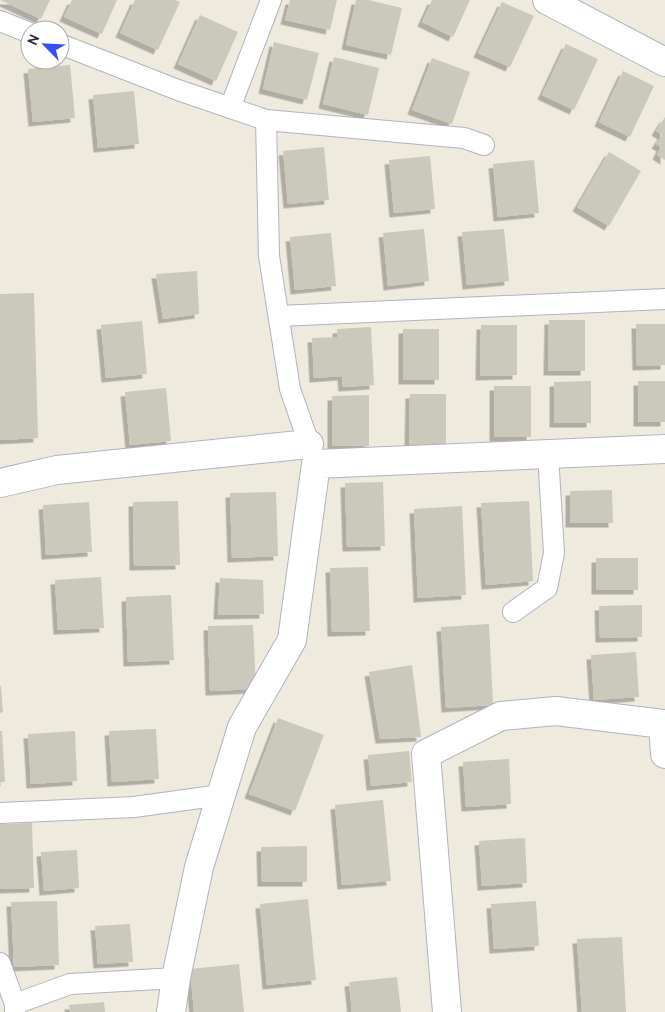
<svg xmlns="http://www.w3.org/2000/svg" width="665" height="1012" viewBox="0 0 665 1012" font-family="Overpass,sans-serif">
  <defs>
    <filter id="shadow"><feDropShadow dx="-4.5" dy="4.5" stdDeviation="0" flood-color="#0004"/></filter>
  </defs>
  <rect width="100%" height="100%" fill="#efeade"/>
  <!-- building -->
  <g fill="#cbc8bc" filter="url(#shadow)">
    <path d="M0 0H50L41 19Z"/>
    <path d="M72 0H117L102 34 64 17Z"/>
    <path d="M135 0H175L180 2 158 50 120 33Z"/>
    <path d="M290 0H337L330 30 285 20Z"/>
    <path d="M356 0H368L402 8 391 55 346 45Z"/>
    <path d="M432 0H470L453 37 422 22Z"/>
    <path d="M502 2 534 16 510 67 478 53Z"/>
    <path d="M200 15 238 32 216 81 178 64Z"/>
    <path d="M274 42 319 53 307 100 263 89Z"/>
    <path d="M566 44 598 59 574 110 542 95Z"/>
    <path d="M334 57 379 68 368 115 323 104Z"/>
    <path d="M432 58 470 72 452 124 412 110Z"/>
    <path d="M70 65 75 118 33 122 28 69Z"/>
    <path d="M623 71 654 86 630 137 599 122Z"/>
    <path d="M134 91 139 144 98 148 93 95Z"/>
    <path d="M665 117V160L657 155 661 147 656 144 662 135 656 131Z"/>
    <path d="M324 147 329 200 288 204 283 151Z"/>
    <path d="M609 152 641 171 609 226 577 207Z"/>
    <path d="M430 156 435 209 394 213 389 160Z"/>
    <path d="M534 160 539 213 498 217 493 164Z"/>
    <path d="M424 229 429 281 388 286 383 233Z"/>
    <path d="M504 229 509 281 467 285 462 232Z"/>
    <path d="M331 233 336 286 295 290 290 237Z"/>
    <path d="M197 271 199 314 163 319 156 274Z"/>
    <path d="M34 293 38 438 0 440V294Z"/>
    <path d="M549 320H585V371H548Z"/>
    <path d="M142 321 147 374 106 378 101 325Z"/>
    <path d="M636 324H665V365L637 366Z"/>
    <path d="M481 325H517V375L480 376Z"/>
    <path d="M371 327 374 385 343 387 342 376 314 378 312 338 337 337V329Z"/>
    <rect x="403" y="329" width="36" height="51"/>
    <path d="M591 381V423H554V382Z"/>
    <rect x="638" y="381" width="27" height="41"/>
    <rect x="494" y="386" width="37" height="51"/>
    <path d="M166 388 171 441 130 445 125 392Z"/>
    <path d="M410 394H446V445H409Z"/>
    <path d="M369 395V446H332V396Z"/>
    <path d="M383 482 385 546 347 547 345 483Z"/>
    <path d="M612 490 613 523H570V491Z"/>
    <path d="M276 492 278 556 232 558 230 493Z"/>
    <path d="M178 501 180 565 134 566 133 502Z"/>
    <path d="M529 501 533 581 486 585 481 503Z"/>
    <path d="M89 502 92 552 46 555 43 505Z"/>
    <path d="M462 506 466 595 418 598 414 509Z"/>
    <rect x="596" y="558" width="42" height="32"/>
    <path d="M368 567 370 631 332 632 330 568Z"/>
    <path d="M101 577 104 628 58 630 55 580Z"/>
    <path d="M220 578 263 580 264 614 218 615Z"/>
    <path d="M171 595 174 660 128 662 126 597Z"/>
    <path d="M642 605V637L600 638 599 606Z"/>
    <path d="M489 624 493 705 446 708 441 627Z"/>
    <path d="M253 625 256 689 210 691 208 626Z"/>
    <path d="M636 652 639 697 594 700 591 655Z"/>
    <path d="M412 665 421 737 380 739 369 672Z"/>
    <path d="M0 686H1L3 712 0 713Z"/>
    <path d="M278 718 324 735 295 811 249 794Z"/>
    <path d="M156 729 159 779 112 782 109 731Z"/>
    <path d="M0 731H2L5 782H0Z"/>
    <path d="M75 731 77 781 31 784 28 734Z"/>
    <path d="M409 751 412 782 371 786 368 755Z"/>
    <path d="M509 759 511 804 466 807 463 762Z"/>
    <path d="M383 800 391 881 342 885 335 805Z"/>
    <path d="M32 823 34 888 0 889V824Z"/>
    <path d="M525 838 527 883 482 886 479 841Z"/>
    <path d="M307 846V882H262L261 847Z"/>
    <path d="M77 850 79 888 44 891 41 852Z"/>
    <path d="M308 899 316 980 267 985 260 904Z"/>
    <path d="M57 901 59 965 14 967 11 902Z"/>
    <path d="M536 901 539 946 494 949 491 904Z"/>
    <path d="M130 924 133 962 98 964 95 926Z"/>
    <path d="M622 937 626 1012H582L577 939Z"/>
    <path d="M239 964 244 1012H194L190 969Z"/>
    <path d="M397 977 401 1012H352L349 982Z"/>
    <path d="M104 1002 105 1012H70L69 1005Z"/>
  </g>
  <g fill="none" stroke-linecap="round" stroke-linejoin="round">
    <defs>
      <g id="lane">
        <path d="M0 21 30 33"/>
        <path d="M60 44 178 90 266 120 464 138 484 145"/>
        <path d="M230 108 271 0"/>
        <path d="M266 120 269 256 290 389 313 455"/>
        <path d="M279 316 665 299"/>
        <path d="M513 612 547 588 554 553 548 454"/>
        <path d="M0 813 134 807 221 795"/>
        <path d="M0 963 15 1004V1012"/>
        <path d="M15 1004 70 984 176 978"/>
      </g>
      <g id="street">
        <path d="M547 0 665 62"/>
        <path d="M0 483 57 470 309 444"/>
        <path d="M171 1012 176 978 199 867 242 727 292 640 316 464 665 449"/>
        <path d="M447 1012 426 754 501 716 556 711 663 724 665 754"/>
      </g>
    </defs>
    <!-- lane casing -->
    <use href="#lane" stroke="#b2b3c1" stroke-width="22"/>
    <!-- street casing -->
    <use href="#street" stroke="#b2b3c1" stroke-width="30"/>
    <!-- lane -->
    <use href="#lane" stroke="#fff" stroke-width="20"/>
    <!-- street -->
    <use href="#street" stroke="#fff" stroke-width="28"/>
  </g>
  <!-- north arrow -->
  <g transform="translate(45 45) rotate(294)"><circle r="24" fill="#ffffff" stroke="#ababab"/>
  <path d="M0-4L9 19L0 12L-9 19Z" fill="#3b4cff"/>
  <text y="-8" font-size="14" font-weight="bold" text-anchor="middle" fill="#2d2d2d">N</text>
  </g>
</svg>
